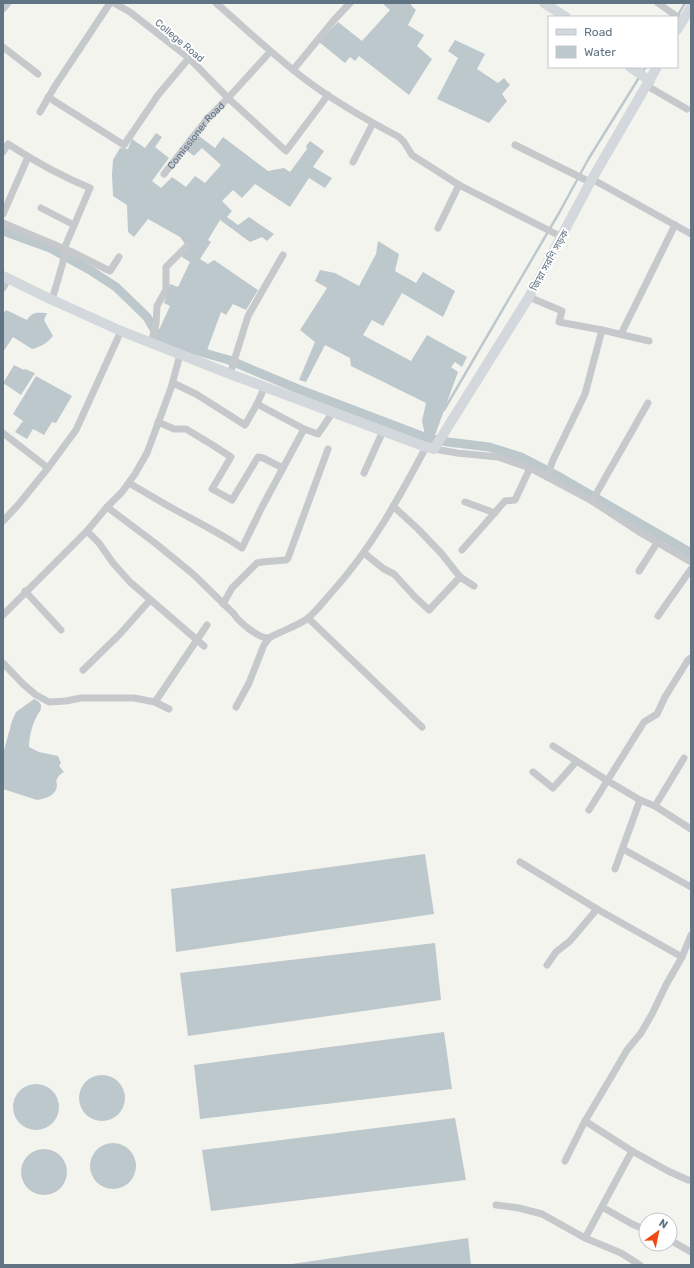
<svg xmlns="http://www.w3.org/2000/svg" width="694" height="1268" viewBox="0 0 694 1268" font-family="Rubik,'Noto Sans Bengali',sans-serif">
  <rect width="100%" height="100%" fill="#f4f4ef"/>
  <!-- water -->
  <g fill="#bdc8cd">
    <path d="M382 3H411V5L416 10 408 25 424 35 417 46 432 59 409 95 359 56 355 61 350 57 345 63 319 42 338 22 362 41 390 10Z"/>
    <path d="M455 40 485 54 477 69 498 83 504 78 510 85 502 94 507 101 489 123 437 99 458 58 448 51Z"/>
    <path d="M156 133 162 137 155 147 169 158 152 181 161 188 172 177 186 187 195 176 205 183 221 165 202 148 194 156 186 150 199 136 215 148 223 137 268 171 284 168 290 172 307 149 306 146 310 141 324 151 313 167 332 178 325 188 309 178 290 207 255 184 242 198 233 190 222 201 232 211 227 217 238 225 249 217 274 234 267 241 262 237 250 242 220 220 208 240 211 242 200 259 208 264 214 260 258 290 246 310 233 304 226 315 221 312 206 353 166 339 159 330 170 306 164 303 170 284 178 287 190 262 182 257 185 244 180 237 148 219 134 237 128 232 127 205 113 196 112 174 113 160 120 148 128 149 132 139 145 148Z"/>
    <path d="M378 241 399 254 395 271 416 283 423 272 455 291 443 317 402 293 383 326 372 320 363 335 411 361 427 335 467 357 462 367 455 362 451 367 458 372 434 438 425 435 422 421 426 403 351 366 350 358 325 345 306 382 299 380 315 342 300 330 327 288 315 281 320 270 335 273 359 286 376 254Z"/>
    <path d="M6 310 27 320C33 311 37 313 47 313L44 320 53 336C47 343 41 347 32 349L13 337 3 352V314Z"/>
    <path d="M14 365 24 370 25 369 35 373 21 395 3 383Z"/>
    <path d="M36 376 72 396 56 423 52 422 44 435 33 429 27 439 15 432 23 421 13 414Z"/>
    <path d="M34 699C38 701 42 703 41 708 41 711 38 713 37 716 32 725 29 737 29 747L39 752 58 756 61 763 59 766 64 772C62 773 60 774 59 776 56 779 56 781 57 785 57 795 45 799 37 800L3 789V754L12 721 16 712Z"/>
    <path d="M425 854 434 914 176 952 171 889Z"/>
    <path d="M435 943 441 1000 188 1036 180 973Z"/>
    <path d="M444 1032 452 1089 200 1119 194 1065Z"/>
    <circle cx="102" cy="1098" r="23"/>
    <circle cx="36" cy="1107" r="23"/>
    <path d="M455 1118 466 1180 211 1211 202 1150Z"/>
    <circle cx="113" cy="1166" r="23"/>
    <circle cx="44" cy="1172" r="23"/>
    <path d="M468 1238 471 1265H285Z"/>
  </g>
  <g fill="none" stroke-linecap="round" stroke-linejoin="round">
    <!-- stream -->
    <g stroke="#bdc8cd" stroke-width="2.5">
      <path d="M678 15 685 3"/>
      <path d="M642 72 646 67"/>
      <path d="M444 410 559 213 589 158 640 76"/>
    </g>
    <!-- canal -->
    <path stroke="#bdc8cd" stroke-width="9" d="M3 231 50 248 90 270 116 287 147 317 158 336 183 347 229 360 298 389 427 438 448 442 489 447 521 457 556 475 691 553"/>
    <!-- street -->
    <g stroke="#c6c9cc" stroke-width="7">
      <path d="M114 3 130 12 189 58 228 98 286 151 328 95"/>
      <path d="M216 3C246 29 274 56 306 80 335 102 367 120 399 137L404 142 412 155 459 185 562 237"/>
      <path d="M658 3 682 20"/>
      <path d="M3 9 8 3"/>
      <path d="M3 47 38 74"/>
      <path d="M293 70 334 20 350 3"/>
      <path d="M648 81 649 87 687 109"/>
      <path d="M48 97 124 145 158 95 189 58"/>
      <path d="M40 112 55 86 110 3"/>
      <path d="M515 145 590 182"/>
      <path d="M3 152 8 144C34 161 61 176 90 188L64 249 63 262 52 300"/>
      <path d="M353 162 373 123"/>
      <path id="s1" d="M164 174 208 118 228 98 270 52"/>
      <path d="M592 179 691 234"/>
      <path d="M41 208 74 225"/>
      <path d="M3 214 28 157"/>
      <path d="M3 223 72 252 110 271 119 257"/>
      <path d="M438 228 459 185"/>
      <path d="M3 288 9 278"/>
      <path d="M529 297 562 311 559 322 602 330 649 341"/>
      <path d="M621 334 675 225"/>
      <path d="M151 343 156 324 157 306 166 290V267L187 246"/>
      <path d="M230 374 248 316 283 255"/>
      <path d="M173 383 196 394 245 425 257 404 265 386"/>
      <path d="M257 404 304 429"/>
      <path d="M158 422 174 429H186L211 444 231 457 212 489 232 500 258 457 263 458 283 468"/>
      <path d="M3 433 48 468 18 505 3 521"/>
      <path d="M434 449 457 453 498 457 530 468 592 501 641 533 691 562"/>
      <path d="M48 468 76 430 121 331"/>
      <path d="M364 473 383 431"/>
      <path d="M547 477 553 460 585 394 602 330"/>
      <path d="M129 483C143 491 157 500 172 508 195 521 220 533 242 548L262 507 304 429 318 434 333 412"/>
      <path d="M592 501 648 403"/>
      <path d="M465 502 495 513"/>
      <path d="M393 506 418 529 441 553 460 577 474 586"/>
      <path d="M107 507 155 543 193 574 234 614C239 622 259 639 269 638 281 631 295 627 307 619 316 612 324 601 332 592 371 549 399 498 426 447"/>
      <path d="M87 531 99 543 113 563 130 582 204 646"/>
      <path d="M462 550 505 501 515 500 530 468"/>
      <path d="M364 553 384 569 394 574 415 597 429 610 460 577"/>
      <path d="M639 571 657 543"/>
      <path d="M25 591 61 630"/>
      <path d="M223 604 232 588 257 563 262 562 286 560 288 558 328 449"/>
      <path d="M3 615 87 531 107 507 122 492 135 474 147 453 153 437 171 388 180 355"/>
      <path d="M658 616 691 569"/>
      <path d="M308 618 422 727"/>
      <path d="M3 663 23 684 36 695 49 702 66 701 81 698H134L155 702 169 709"/>
      <path d="M83 670 120 634 150 600"/>
      <path d="M155 702 207 625"/>
      <path d="M236 707 249 683 264 645 269 638"/>
      <path d="M553 746 608 781 640 800 655 806 691 829"/>
      <path d="M533 772 553 788 576 762"/>
      <path d="M655 806 684 758"/>
      <path d="M589 810 644 722 657 714 665 697 688 660 691 658"/>
      <path d="M623 849 691 887"/>
      <path d="M520 862 597 909 682 957"/>
      <path d="M615 869 640 800"/>
      <path d="M547 965 556 952 570 941 597 909"/>
      <path d="M585 1121 632 1151 585 1238"/>
      <path d="M632 1151 668 1171 688 1180"/>
      <path d="M565 1161 585 1121 610 1079 627 1050 641 1033 652 1014 666 985 682 957 691 935"/>
      <path d="M496 1205 519 1208 542 1214 585 1238 621 1253 640 1265"/>
      <path d="M602 1207 632 1224 646 1230"/>
      <path d="M670 1240 691 1252"/>
    </g>
    <!-- secondary -->
    <g stroke="#d2d8dc" stroke-width="10">
      <path d="M544 3 566 17"/>
      <path d="M677 30 691 7"/>
      <path d="M630 67 650 81"/>
      <path d="M3 276 48 298 121 331 230 374 383 431 426 447 434 449 529 297 592 179 657 67"/>
    </g>
  </g>
  <g text-anchor="middle" stroke-width="4" stroke-linejoin="round" paint-order="stroke">
    <!-- street labels -->
    <g font-size="10" fill="#617483" stroke="#fff">
      <text transform="translate(180 40) rotate(40)" y="4">College Road</text>
      <text dy="4" stroke="none"><textPath href="#s1" startOffset="50">Comissioner Road</textPath></text>
      <text transform="translate(549 260) rotate(-61)" y="4">জিয়া সরণি সড়ক</text>
    </g>
  </g>
  <!-- border -->
  <rect width="694" height="1268" fill="none" stroke="#617483" stroke-width="8"/>
  <!-- legend -->
  <rect x="548" y="16" width="130" height="52" fill="#ffffff" stroke="#c0c7cd"/>
  <rect x="556" y="29" width="20" height="6" fill="#d2d8dc" stroke="#c0c7cd"/>
  <text x="584" y="36" font-size="12" fill="#617483">Road</text>
  <rect x="556" y="46" width="20" height="12" fill="#bdc8cd" stroke="#c0c7cd"/>
  <text x="584" y="56" font-size="12" fill="#617483">Water</text>
  <!-- north arrow -->
  <g transform="translate(658 1232) rotate(33)"><circle r="19" fill="#ffffff" stroke="#c0c7cd"/>
  <path d="M0-3L7 15L0 10L-7 15Z" fill="#f14913"/>
  <text y="-6" font-size="11" font-weight="bold" text-anchor="middle" fill="#617483">N</text>
  </g>
</svg>
